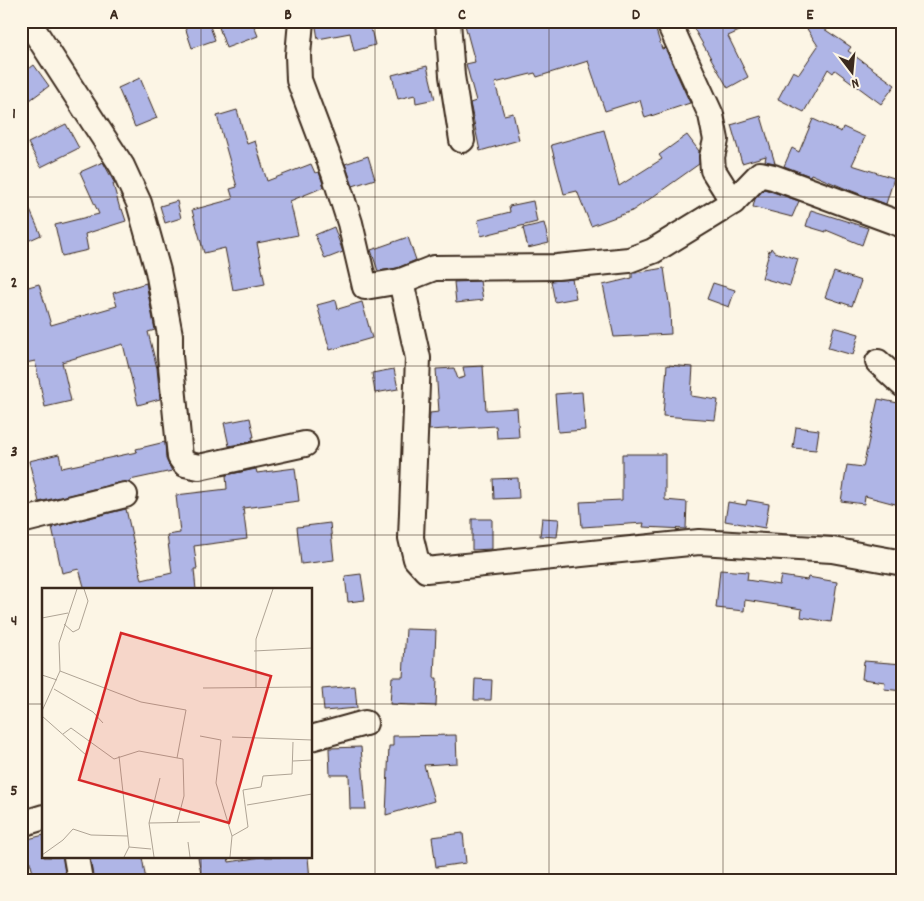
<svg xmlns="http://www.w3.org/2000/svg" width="924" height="901" viewBox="0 0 924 901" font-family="Dekko,sans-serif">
  <rect width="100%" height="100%" fill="#fcf5e5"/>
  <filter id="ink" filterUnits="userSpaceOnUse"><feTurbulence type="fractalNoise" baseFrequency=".02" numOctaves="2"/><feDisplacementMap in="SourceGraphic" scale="10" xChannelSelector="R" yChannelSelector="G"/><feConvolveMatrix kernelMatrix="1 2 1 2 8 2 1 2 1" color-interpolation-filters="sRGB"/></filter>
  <g filter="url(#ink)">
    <!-- building -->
    <g fill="#afb5e6" stroke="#3b2a1e">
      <path d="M183 21H208L215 40 192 48Z"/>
      <path d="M217 21H252L258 36 226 48Z"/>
      <path d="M315 21H369L375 45 354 51 350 33 318 39Z"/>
      <path d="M479 21H617V27L635 21H653L662 49 665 48 690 103 645 118 640 100 605 111 588 61 537 77 535 73 495 83 504 115 513 113 519 140 480 151 470 103 476 101 466 64 475 62 465 25Z"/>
      <path d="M706 21H762L728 36 748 77 728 88 693 27Z"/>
      <path d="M802 21H812L851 47 848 51 895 85 881 104 835 70 833 73 828 69 804 112 778 99 793 71 799 74 818 46Z"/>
      <path d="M34 65 49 86 30 100 21 89V75Z"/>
      <path d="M427 66 435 99 416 103 415 95 398 99 392 75Z"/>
      <path d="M140 78 157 118 135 127 118 88Z"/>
      <path d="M237 110 247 144 255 141 267 181 311 164 315 173 319 172 324 187 290 201 298 235 257 243 265 284 233 290 225 248 204 253 192 210 233 199 230 189 237 187 217 116Z"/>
      <path d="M761 116 775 163 765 161 766 156 742 163 731 125Z"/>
      <path d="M813 119 841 132 843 127 865 137 852 165 894 178 886 204 844 188 811 174 810 176 784 166 792 148 799 152Z"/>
      <path d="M66 124 79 148 41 167 28 143Z"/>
      <path d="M604 130 619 186 662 159 659 155 687 135 699 151V164L654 196 632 211 591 226 577 191 564 194 551 145Z"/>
      <path d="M368 156 375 179 353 186 345 164Z"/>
      <path d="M103 162 115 184H113L120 209H122L126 221 85 234 88 250 62 256 55 225 99 214 80 172Z"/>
      <path d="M764 189 799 201 792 217 753 207 755 199Z"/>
      <path d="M21 190 41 235 21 244Z"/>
      <path d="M177 201 181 218 165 223 160 206Z"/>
      <path d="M533 201 537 222 481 236 478 220 510 212 509 206Z"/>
      <path d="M811 210 868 228 862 245 826 230V232L806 226Z"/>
      <path d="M544 223 549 243 528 248 523 228Z"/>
      <path d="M334 227 343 252 325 259 315 235Z"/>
      <path d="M408 237 416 260 397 268 378 271 371 250Z"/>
      <path d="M771 248 774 252 798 259 790 286 762 278 769 253 768 250 770 251Z"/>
      <path d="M664 268 670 310 671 334 614 337 603 285 632 278V273H635Z"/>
      <path d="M834 272 861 281 852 306 825 297Z"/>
      <path d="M572 279 576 298 555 302 551 281Z"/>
      <path d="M480 281 483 300 456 303 454 282Z"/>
      <path d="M146 283 155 330 148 332 157 368 160 399 138 405 123 344 62 362 71 401 45 407 35 361 21 364V289L39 284 51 325 117 306 113 293Z"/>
      <path d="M713 283 735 290 729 307 707 299Z"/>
      <path d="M336 300 338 309 362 302 372 338 330 350 317 305Z"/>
      <path d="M834 327 859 334 853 355 828 348Z"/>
      <path d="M667 365 693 367 691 396 718 400 715 420 663 416Z"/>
      <path d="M483 366 486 410 517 408 519 437 497 438 496 426 429 430 430 413 439 412 436 369 454 368 458 379 465 377 463 367Z"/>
      <path d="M394 369 398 389 375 393 372 373Z"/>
      <path d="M582 392 585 430 558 432 555 394Z"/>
      <path d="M878 399 903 404V506L865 496 864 504 841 501 847 465 863 467Z"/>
      <path d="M250 418 254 437H252L253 441 229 446 224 423Z"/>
      <path d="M796 427 819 430 816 450 793 448Z"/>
      <path d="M165 442 166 459 172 471 130 480V483L122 482 39 502 29 461 59 454 62 468 137 452 136 449Z"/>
      <path d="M622 454H665V500L687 502 686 529 643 527 644 523 582 527 580 502 622 500Z"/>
      <path d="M295 468 299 501 243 508 247 539 194 546 197 569H194L196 590H85L79 569 62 573 52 527 126 509 142 580 172 573 167 535 180 533 176 495 227 489 226 475 256 469 257 473Z"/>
      <path d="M518 478 519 498 494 499 493 479Z"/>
      <path d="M747 500 769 504 765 528 725 521 728 502 746 505Z"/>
      <path d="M542 518 559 519 557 537 540 536Z"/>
      <path d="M472 519H492V549L472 550Z"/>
      <path d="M330 523 334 560 301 564 297 527Z"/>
      <path d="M720 570 748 572 747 580 779 585 781 576 807 580 808 577 837 582 831 622 801 617 802 609 745 600 744 611 716 608Z"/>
      <path d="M361 574 365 600 348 602 345 576Z"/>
      <path d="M406 629 436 630 434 678H437L436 706 390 704 392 677H403Z"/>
      <path d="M864 661 903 664V691L884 689 885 682 862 679Z"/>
      <path d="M475 679 492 680 491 700H474Z"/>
      <path d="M355 686 357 708 324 711 322 689Z"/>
      <path d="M456 735 457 763 424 765 434 801 386 815 389 746H393V736Z"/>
      <path d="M361 747 366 809H350L349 775H330L329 748Z"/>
      <path d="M463 833 466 863 436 867 432 837Z"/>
      <path d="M44 835V857H63L66 880H35L24 840Z"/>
      <path d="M90 857H142L146 880H93Z"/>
      <path d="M198 857H228L229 862 262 857H308L310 880H202Z"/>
    </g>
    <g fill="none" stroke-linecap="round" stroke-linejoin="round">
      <defs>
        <g id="street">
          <path d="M28 21 122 166 139 203 158 271 170 335V356L180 457 185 464 199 467 305 444"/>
          <path d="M301 21 298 55 299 80 334 173 350 223 365 287 401 281 434 268 557 267 629 260 653 251 733 202 760 174 773 177 903 225"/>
          <path d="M448 21 452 76 462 140"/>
          <path d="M668 21 711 115 716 140 712 157 713 170 733 202"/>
          <path d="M401 281 418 358 411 538 416 559 426 570 699 542 832 550 903 563"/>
          <path d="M878 362 903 385"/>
          <path d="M21 521 125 495"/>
          <path d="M311 738 365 723"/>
          <path d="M21 824 44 817"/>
          <path d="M76 857 80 880"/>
        </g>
      </defs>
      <!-- street casing -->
      <use href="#street" stroke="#3b2a1e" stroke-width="28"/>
      <!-- street -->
      <use href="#street" stroke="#fcf5e5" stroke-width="24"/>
    </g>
  </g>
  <!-- grid -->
  <path fill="none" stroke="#3b2a1e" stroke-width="1" stroke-opacity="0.55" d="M201 21V590M375 21V880M549 21V880M723 21V880M21 197H903M21 366H903M21 535H903M21 704H44M311 704H903M201 857V880"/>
  <!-- overview -->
  <g transform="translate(42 588)">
    <rect width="270" height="270" fill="#fcf5e5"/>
    <path fill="none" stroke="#afa495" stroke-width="1" d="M0 30 26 25M22 36 31 44 37 41 46 13 42 1M212 63 270 60M18 83 99 114 144 122 135 170M0 87 15 92M161 100 270 99M214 100V51L231 1M12 101 51 124 61 135M0 123 18 83 17 55 35 1M0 128 44 167M21 146 29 140 72 171 97 163 141 171 142 208 135 235M158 148 179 152 174 195 190 248 188 269M190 149 270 152M77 168 87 259 82 269M251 173 270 172M205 217 270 206M107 235 158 234M190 248 206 239 201 202 219 199 221 188 250 186 251 154M146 254 148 269M87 259 109 261M0 267 21 252 31 241 49 247 86 248M112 269 107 235 118 190"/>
    <path fill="#d62828" fill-opacity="0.15" stroke="#d62828" stroke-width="2.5" d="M79 45 229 88 187 235 37 192Z"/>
    <rect width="270" height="270" fill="none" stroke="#3b2a1e" stroke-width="2.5"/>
  </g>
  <!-- margin -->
  <rect width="924" height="901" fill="none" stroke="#fcf5e5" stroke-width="55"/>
  <!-- north arrow -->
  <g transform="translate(852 72) rotate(164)" stroke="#fcf5e5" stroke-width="4" paint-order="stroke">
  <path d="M0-4L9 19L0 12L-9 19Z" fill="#3b2a1e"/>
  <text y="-8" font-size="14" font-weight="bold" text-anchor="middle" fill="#3b2a1e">N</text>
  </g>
  <rect x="28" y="28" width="868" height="846" fill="none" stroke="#3b2a1e" stroke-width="2"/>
  <g font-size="16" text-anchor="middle" font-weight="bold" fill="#3b2a1e">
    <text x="114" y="19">A</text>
    <text x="288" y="19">B</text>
    <text x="462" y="19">C</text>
    <text x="636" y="19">D</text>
    <text x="810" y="19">E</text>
    <text x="14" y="118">1</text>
    <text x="14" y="287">2</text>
    <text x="14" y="456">3</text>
    <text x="14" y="625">4</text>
    <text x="14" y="795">5</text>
  </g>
</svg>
